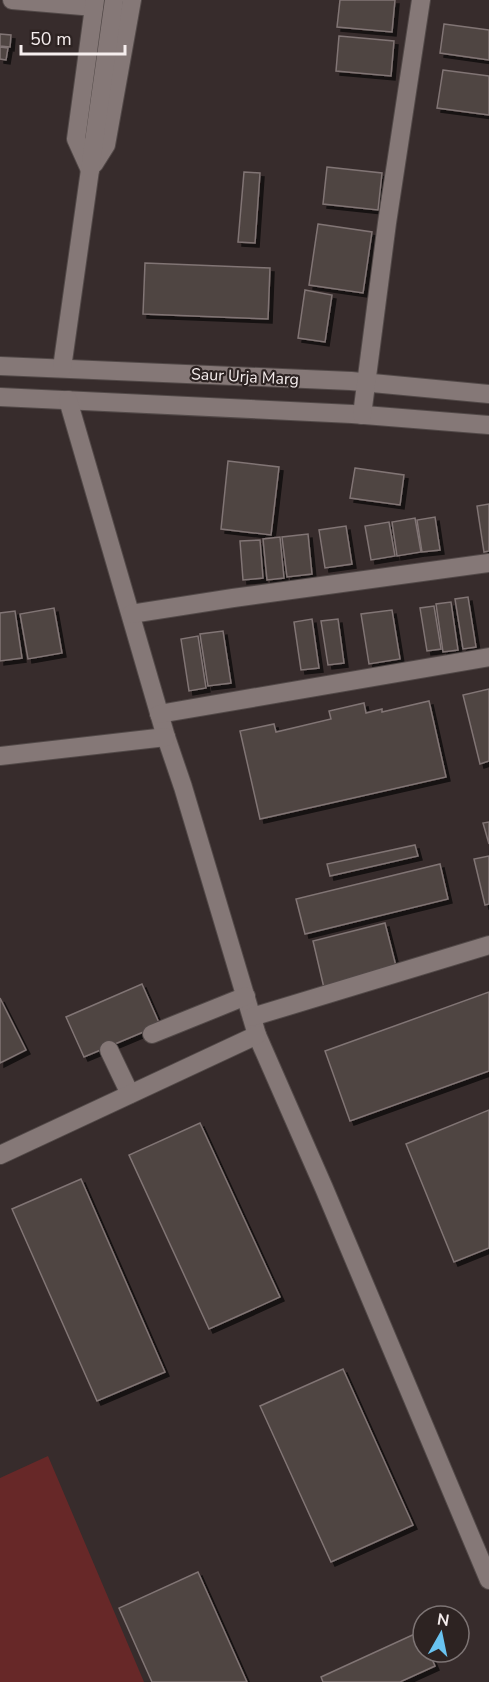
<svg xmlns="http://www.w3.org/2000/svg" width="489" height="1682" viewBox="0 0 489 1682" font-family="'Nunito Sans',sans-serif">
  <defs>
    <filter id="shadow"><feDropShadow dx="4" dy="4" stdDeviation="0" flood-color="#0009"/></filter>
  </defs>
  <rect width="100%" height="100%" fill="#372c2c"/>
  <!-- green -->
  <path fill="#672828" d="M48 1456 144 1682H0V1478Z"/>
  <!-- building -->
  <g fill="#4f4443" stroke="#817574" stroke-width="1.5" filter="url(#shadow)">
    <path d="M340 0H395L392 32 337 27Z"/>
    <path d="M444 24 489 30V60L440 53Z"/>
    <path d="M0 34 11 35 10 47 0 46Z"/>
    <path d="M339 36 394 41 391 76 336 71Z"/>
    <path d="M0 47 8 48 6 60 0 59Z"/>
    <path d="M443 70 489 76V115L437 108Z"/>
    <path d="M327 167 382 173 378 210 323 204Z"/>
    <path d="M244 172 260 173 255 243 238 242Z"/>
    <path d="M318 224 372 232 363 293 309 285Z"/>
    <path d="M145 263 270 268 268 319 143 314Z"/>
    <path d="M305 290 332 295 325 342 298 338Z"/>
    <path d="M228 461 279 467 271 535 221 529Z"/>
    <path d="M355 468 404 475 400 505 350 498Z"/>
    <path d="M489 504V551L484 552 477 506Z"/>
    <path d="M435 517 440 550 422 552 417 520Z"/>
    <path d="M415 518 421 552 397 556 392 522Z"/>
    <path d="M389 522 395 556 371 560 365 526Z"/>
    <path d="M346 526 352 564 325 568 319 530Z"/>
    <path d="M308 534 312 574 287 577 282 537Z"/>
    <path d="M280 537 284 578 267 580 263 539Z"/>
    <path d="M260 540 263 578 243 580 240 541Z"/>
    <path d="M468 597 476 647 463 649 455 599Z"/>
    <path d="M451 602 458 650 443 652 436 604Z"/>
    <path d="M434 606 441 649 427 651 420 608Z"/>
    <path d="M54 608 62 653 28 659 20 614Z"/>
    <path d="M392 610 400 659 369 664 361 614Z"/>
    <path d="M15 611 22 658 0 661V613Z"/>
    <path d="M312 619 319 668 301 670 294 622Z"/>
    <path d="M338 619 344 663 328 665 321 621Z"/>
    <path d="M223 631 231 683 208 686 200 634Z"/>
    <path d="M198 636 206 688 189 691 181 639Z"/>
    <path d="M489 689V761L480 764 463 695Z"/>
    <path d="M429 701 446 777 260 819 240 731 274 724 276 732 331 719 329 711 364 703 366 713 382 709V712Z"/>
    <path d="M489 822V844L483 823Z"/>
    <path d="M415 845 418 856 330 876 327 864Z"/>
    <path d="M489 856V904L485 905 474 859Z"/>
    <path d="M440 864 448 899 305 934 296 899Z"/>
    <path d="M385 923 397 970 324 988 313 941Z"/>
    <path d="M142 984 160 1025 84 1057 66 1017Z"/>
    <path d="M489 992V1071L350 1121 325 1051Z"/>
    <path d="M0 998 26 1050 0 1063Z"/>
    <path d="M489 1110V1248L454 1262 406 1144Z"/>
    <path d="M200 1123 280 1297 209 1329 129 1155Z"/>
    <path d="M81 1179 165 1372 97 1401 12 1209Z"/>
    <path d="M343 1369 413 1525 331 1562 260 1406Z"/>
    <path d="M198 1572 247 1682H152L119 1608Z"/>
    <path d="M419 1632 423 1640V1652H429L435 1666 400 1682H323L321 1677Z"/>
  </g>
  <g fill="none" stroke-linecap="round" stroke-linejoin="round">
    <defs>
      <g id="minor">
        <path d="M12 0 94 7"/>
        <path d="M94 164 106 145 132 0"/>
        <path d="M90 170 76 139 95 0"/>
        <path d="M0 366 351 381 489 394"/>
        <path d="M62 368 114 0"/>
        <path d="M0 397 352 414 489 425"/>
        <path d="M68 400 166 737 183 787 257 1035 324 1188 489 1580"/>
        <path d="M362 415 387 223 421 0"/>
        <path d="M131 614 233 598 489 563"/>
        <path d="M159 714 489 657"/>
        <path d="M0 756 166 737"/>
        <path d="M252 1017 489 945"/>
        <path d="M152 1034 246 996"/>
        <path d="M109 1050 130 1094"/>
        <path d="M0 1155 257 1035"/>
      </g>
    </defs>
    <!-- minor casing -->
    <use href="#minor" stroke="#524948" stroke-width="20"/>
    <!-- minor -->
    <use href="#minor" stroke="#857877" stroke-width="18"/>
  </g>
  <g text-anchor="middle" stroke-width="4.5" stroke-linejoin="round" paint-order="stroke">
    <!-- street labels -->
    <g font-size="16" fill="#f6eeee" stroke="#2d2322">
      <text transform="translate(245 376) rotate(3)" y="6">Saur Urja Marg</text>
    </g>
  </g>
  <!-- north arrow -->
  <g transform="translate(441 1634) rotate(9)"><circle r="28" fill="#2d2322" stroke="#7d7474" stroke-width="1.5"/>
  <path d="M0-4.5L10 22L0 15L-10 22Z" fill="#69c3f1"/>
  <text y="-9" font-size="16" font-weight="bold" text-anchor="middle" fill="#f6eeee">N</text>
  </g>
  <!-- scale -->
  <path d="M21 45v9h104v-9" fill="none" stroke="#f6eeee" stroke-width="3"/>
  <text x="30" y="45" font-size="18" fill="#f6eeee" stroke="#2d2322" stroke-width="4.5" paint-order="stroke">50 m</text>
</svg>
